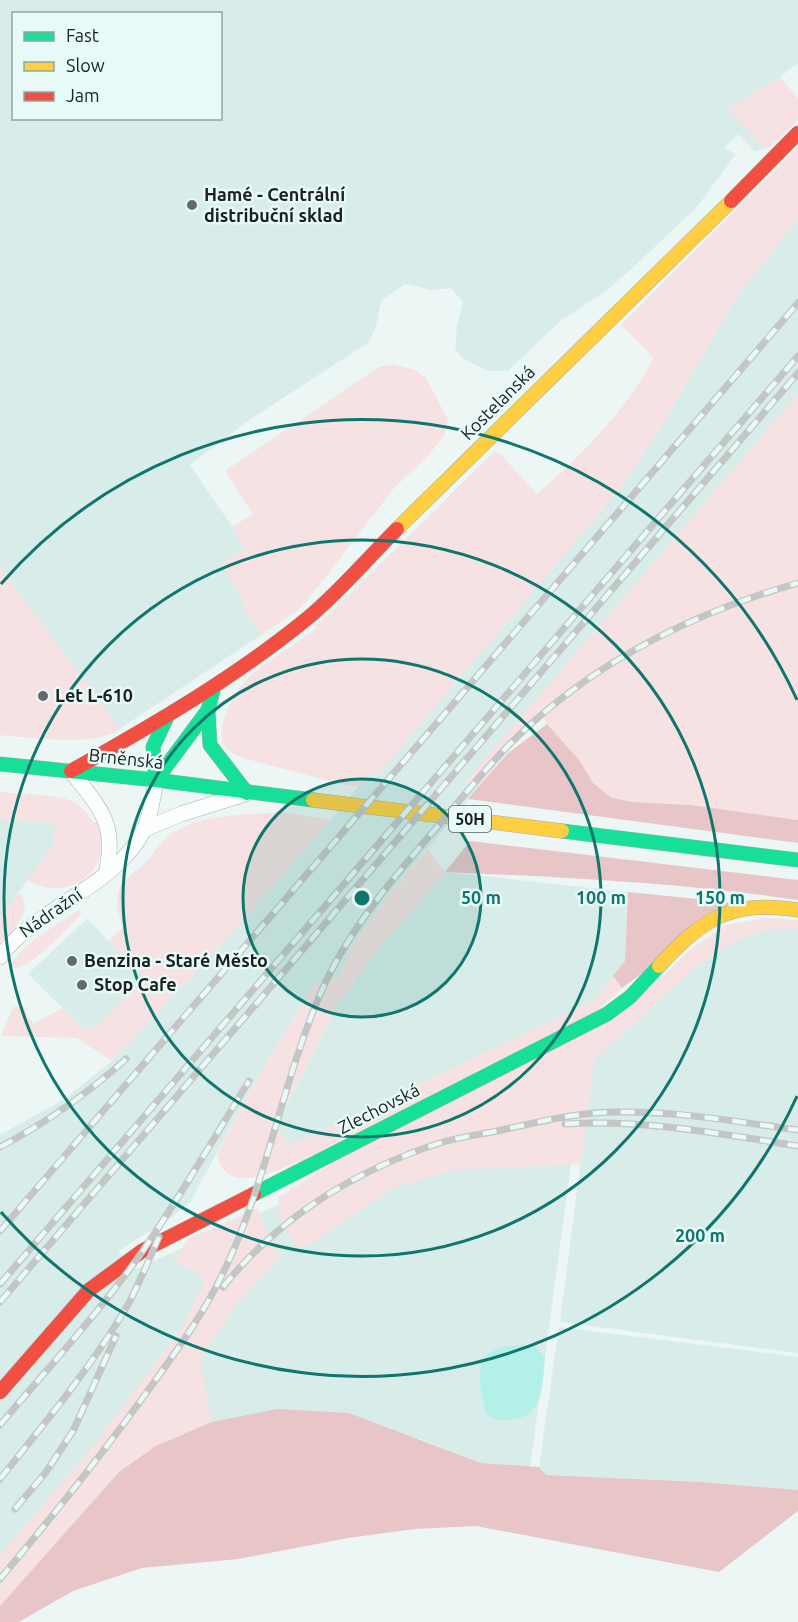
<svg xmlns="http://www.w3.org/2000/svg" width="798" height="1622" viewBox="0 0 798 1622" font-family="Ubuntu,sans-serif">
  <rect width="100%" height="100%" fill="#ecf6f4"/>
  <!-- built -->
  <g fill="#d8ece9" fill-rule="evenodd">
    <path d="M0 0H798V63L780 77 729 109 764 149 755 151 738 134 724 148 736 154 696 208 630 270 606 291 559 322 508 371H488L462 358 455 348 457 326 463 302 451 288 432 290 405 284 381 301 376 326 369 342 245 423 190 465 246 547 221 565 246 604 243 607 261 635 112 734 23 737 0 735ZM14 14H220V118H14Z"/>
    <path d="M798 218V394L465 783 481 785 389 894 356 940 337 977 313 985 254 1084 190 1202 172 1217 118 1251 136 1269 505 1102 585 1061 530 1467 481 1463 421 1439 119 1472 0 1606V1135L63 1100 112 1061 223 942 331 820 369 773 378 774 619 490 665 420 737 296Z"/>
    <path d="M0 818 55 824 54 844 0 918Z"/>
    <path d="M445 872 628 892 625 961 595 1000 292 1145 275 1129 337 1005 378 949Z"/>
    <path d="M87 919 146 979 91 1030H85L28 974Z"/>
    <path d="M787 928 798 930V1353L560 1322 594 1059 695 968 727 945 756 932Z"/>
    <path d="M559 1327 798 1357V1490L702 1482 546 1475 539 1467Z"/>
  </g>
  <!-- green -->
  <g fill="#f6e2e2">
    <path d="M780 77 798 98V120L769 148 764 149 728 109Z"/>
    <path d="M798 147V218L737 296 665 420 619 490 378 774 369 773 358 786 344 785 243 758C236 755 228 752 224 745 214 726 237 687 251 675 271 658 295 644 316 629L315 625 329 614 495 451 501 455 537 494C580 457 628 408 654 358L621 325Z"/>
    <path d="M391 364 415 370 426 378 448 420 444 435 429 455 395 487 306 602 298 610 261 635 242 607 246 604 221 565 245 547 232 527 253 514 225 471 379 367Z"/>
    <path d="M798 394V820L691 805 633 802 612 798 593 783 580 761 547 724 539 711 481 785 464 783Z"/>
    <path d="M0 567 120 729C92 748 33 737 0 735Z"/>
    <path d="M0 792C18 794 59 794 74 802 83 807 88 815 93 823L98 820C117 868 70 905 27 880L54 844 55 824 0 818Z"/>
    <path d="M282 812 331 820 223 942 112 1061 77 1038 1 1036 13 1007 25 1006 27 1015 33 1024 62 1008 85 1030H91L146 980 109 941 123 928 119 913 117 912C117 879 124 883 145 863 153 854 160 843 170 835 197 813 248 815 282 812Z"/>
    <path d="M428 849 445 872 378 949 337 1005 275 1128 291 1145 595 1000 613 976 622 988 597 1011 298 1162C278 1169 240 1191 222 1168 219 1164 218 1158 217 1154L254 1084 313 985 337 977 356 940 389 894Z"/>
    <path d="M21 894C33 913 13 930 0 942V918L17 895Z"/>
    <path d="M79 910 81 914C68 927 29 971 13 968L12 964C21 944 60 923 79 910Z"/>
    <path d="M765 918 798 920V930C741 923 698 965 659 1000 638 1020 616 1039 594 1059L581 1164 454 1170 393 1188 310 1244 298 1248 278 1217 279 1197 349 1153 648 990 690 950 727 925Z"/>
    <path d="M257 1208 269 1236 281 1257 240 1300 200 1359 212 1422 156 1446 119 1472 0 1606V1554L90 1450 182 1327 204 1283 200 1274 174 1261 188 1239Z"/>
  </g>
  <!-- forest -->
  <g fill="#e8c6c8">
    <path d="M547 724 580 761 593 783 612 798 633 802 691 805 798 820V843L468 799 508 753Z"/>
    <path d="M470 841 798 880V900C682 883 563 877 445 872Z"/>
    <path d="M628 892 737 903 622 988 613 976 625 961Z"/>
    <path d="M277 1409 349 1413 481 1463 539 1467 546 1475 702 1482 798 1490V1511L719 1572 476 1526 415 1529 348 1538 238 1559 142 1568 73 1591 19 1622H0V1606L119 1472 156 1446 212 1422Z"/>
  </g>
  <!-- water -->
  <path fill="#b3f0e7" d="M524 1345 536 1347 545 1358C542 1382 545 1416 514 1419 502 1420 497 1421 487 1415 482 1398 472 1363 491 1352 501 1346 513 1346 524 1345Z"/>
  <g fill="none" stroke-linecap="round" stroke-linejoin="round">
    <defs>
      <g id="street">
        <path d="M71 771C101 810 117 823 106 874"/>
        <path d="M143 830 181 814 245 794"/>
        <path d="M0 957C12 940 27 929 44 917 79 892 124 870 144 830 151 815 153 797 156 780"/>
      </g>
      <g id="fast">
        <path d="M208 710 210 745 247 793"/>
        <path d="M0 764 156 780 313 800"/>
        <path d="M156 780 208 710 214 687"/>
        <path d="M156 780 153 747 167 717"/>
        <path d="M562 831 798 860"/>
        <path d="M254 1194 607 1014 630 997 659 966"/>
      </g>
      <g id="slow">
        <path d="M397 529 731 201"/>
        <path d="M313 800 562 831"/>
        <path d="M659 966C704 918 730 900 798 910"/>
      </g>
      <g id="jam">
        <path d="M731 201 798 133"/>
        <path d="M71 771C153 725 236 677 309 617 339 592 369 557 397 529"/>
        <path d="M0 1392 89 1290 142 1251 254 1194"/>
      </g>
    </defs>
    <!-- street casing -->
    <use href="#street" stroke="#a7aead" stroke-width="16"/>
    <!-- fast casing -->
    <use href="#fast" stroke="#a7aead" stroke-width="15"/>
    <!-- slow casing -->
    <use href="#slow" stroke="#a7aead" stroke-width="15"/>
    <!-- jam casing -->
    <use href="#jam" stroke="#a7aead" stroke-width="15"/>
    <!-- street -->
    <use href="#street" stroke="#fcfefd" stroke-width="15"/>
    <!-- fast -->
    <use href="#fast" stroke="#16e098" stroke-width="14"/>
    <!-- slow -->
    <use href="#slow" stroke="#ffcf43" stroke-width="14"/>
    <!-- jam -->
    <use href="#jam" stroke="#f24e42" stroke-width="14"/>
    <defs>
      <g id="rail">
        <path d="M565 1124C643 1119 721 1134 798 1146"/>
        <path d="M0 1147C46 1123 87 1094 126 1059"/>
        <path d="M0 1231 798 303"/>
        <path d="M0 1284 798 356"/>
        <path d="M223 1287C279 1217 357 1169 443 1142 464 1136 485 1134 506 1129 543 1121 579 1112 617 1112 678 1111 738 1122 798 1130"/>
        <path d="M0 1302 798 373"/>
        <path d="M0 1425C48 1368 99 1313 142 1252 180 1197 214 1138 249 1081"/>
        <path d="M0 1479C44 1424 90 1369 126 1308 139 1285 148 1261 159 1237"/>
        <path d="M15 1509 46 1472 73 1431 116 1336"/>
        <path d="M0 1579C53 1516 104 1452 152 1385 178 1349 204 1313 223 1273 266 1185 281 1087 319 997 345 935 388 884 432 833 456 805 480 775 506 748 586 666 689 614 798 583"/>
      </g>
    </defs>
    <!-- rail casing -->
    <use href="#rail" stroke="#c3c6c5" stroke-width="7"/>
    <!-- rail -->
    <use href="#rail" stroke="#e8faf7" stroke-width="4.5" stroke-dasharray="14" stroke-linecap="butt"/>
  </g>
  <!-- distance rings -->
  <circle cx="362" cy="898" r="119" fill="#0f766e" fill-opacity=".12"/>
  <g fill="none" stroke="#0f766e" stroke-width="3">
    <circle cx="362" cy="898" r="119"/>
    <circle cx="362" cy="898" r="239"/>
    <circle cx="362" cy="898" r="358"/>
    <path d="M797 1096A478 478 0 0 1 1 1212M1 584A478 478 0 0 1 797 700"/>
  </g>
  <!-- markers -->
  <g fill="#636b6a" stroke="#e8faf7" stroke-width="2">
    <circle cx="192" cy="205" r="6"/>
    <circle cx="43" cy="696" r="6"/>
    <circle cx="72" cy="961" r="6"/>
    <circle cx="82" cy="985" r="6"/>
  </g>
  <g text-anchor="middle" stroke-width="5" stroke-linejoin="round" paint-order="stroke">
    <!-- shield labels -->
    <rect fill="#e8faf7" stroke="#576160" stroke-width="1.5" x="449" y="806" width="42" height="26" rx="4.5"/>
    <g font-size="16" font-weight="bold" fill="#19201f">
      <text x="470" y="825">50H</text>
    </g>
    <!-- poi labels -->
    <g font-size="18" font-weight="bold" fill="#19201f" stroke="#e8faf7" text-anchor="start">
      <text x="204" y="201">Hamé - Centrální<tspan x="204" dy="21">distribuční sklad</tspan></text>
      <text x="55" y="702">Let L-610</text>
      <text x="84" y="967">Benzina - Staré Město</text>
      <text x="94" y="991">Stop Cafe</text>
    </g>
    <!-- street labels -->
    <g font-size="18" fill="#19201f" stroke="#e8faf7">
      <text transform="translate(498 403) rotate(-45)" y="6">Kostelanská</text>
      <text transform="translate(126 759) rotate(6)" y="6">Brněnská</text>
      <text transform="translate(51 913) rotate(-35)" y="6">Nádražní</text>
      <text transform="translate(379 1109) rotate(-27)" y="6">Zlechovská</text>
    </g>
  </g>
  <circle cx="362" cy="898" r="9" fill="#0f766e" stroke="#e8faf7" stroke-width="3"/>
  <g font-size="18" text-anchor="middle" font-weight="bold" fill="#0f766e" stroke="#e8faf7" stroke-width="5" stroke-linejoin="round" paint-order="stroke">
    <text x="481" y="904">50 m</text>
    <text x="601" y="904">100 m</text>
    <text x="720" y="904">150 m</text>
    <text x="700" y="1242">200 m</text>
  </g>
  <!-- legend -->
  <rect x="12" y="12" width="210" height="108" fill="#e8faf7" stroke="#95a3a1" stroke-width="1.5"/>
  <rect x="24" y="32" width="30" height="9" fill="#16e098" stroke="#95a3a1" stroke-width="1.5"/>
  <text x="66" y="42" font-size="18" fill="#19201f">Fast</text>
  <rect x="24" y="62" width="30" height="9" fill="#ffcf43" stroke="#95a3a1" stroke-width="1.5"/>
  <text x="66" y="72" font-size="18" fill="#19201f">Slow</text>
  <rect x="24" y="92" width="30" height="9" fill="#f24e42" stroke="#95a3a1" stroke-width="1.5"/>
  <text x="66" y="102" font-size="18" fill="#19201f">Jam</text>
</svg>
